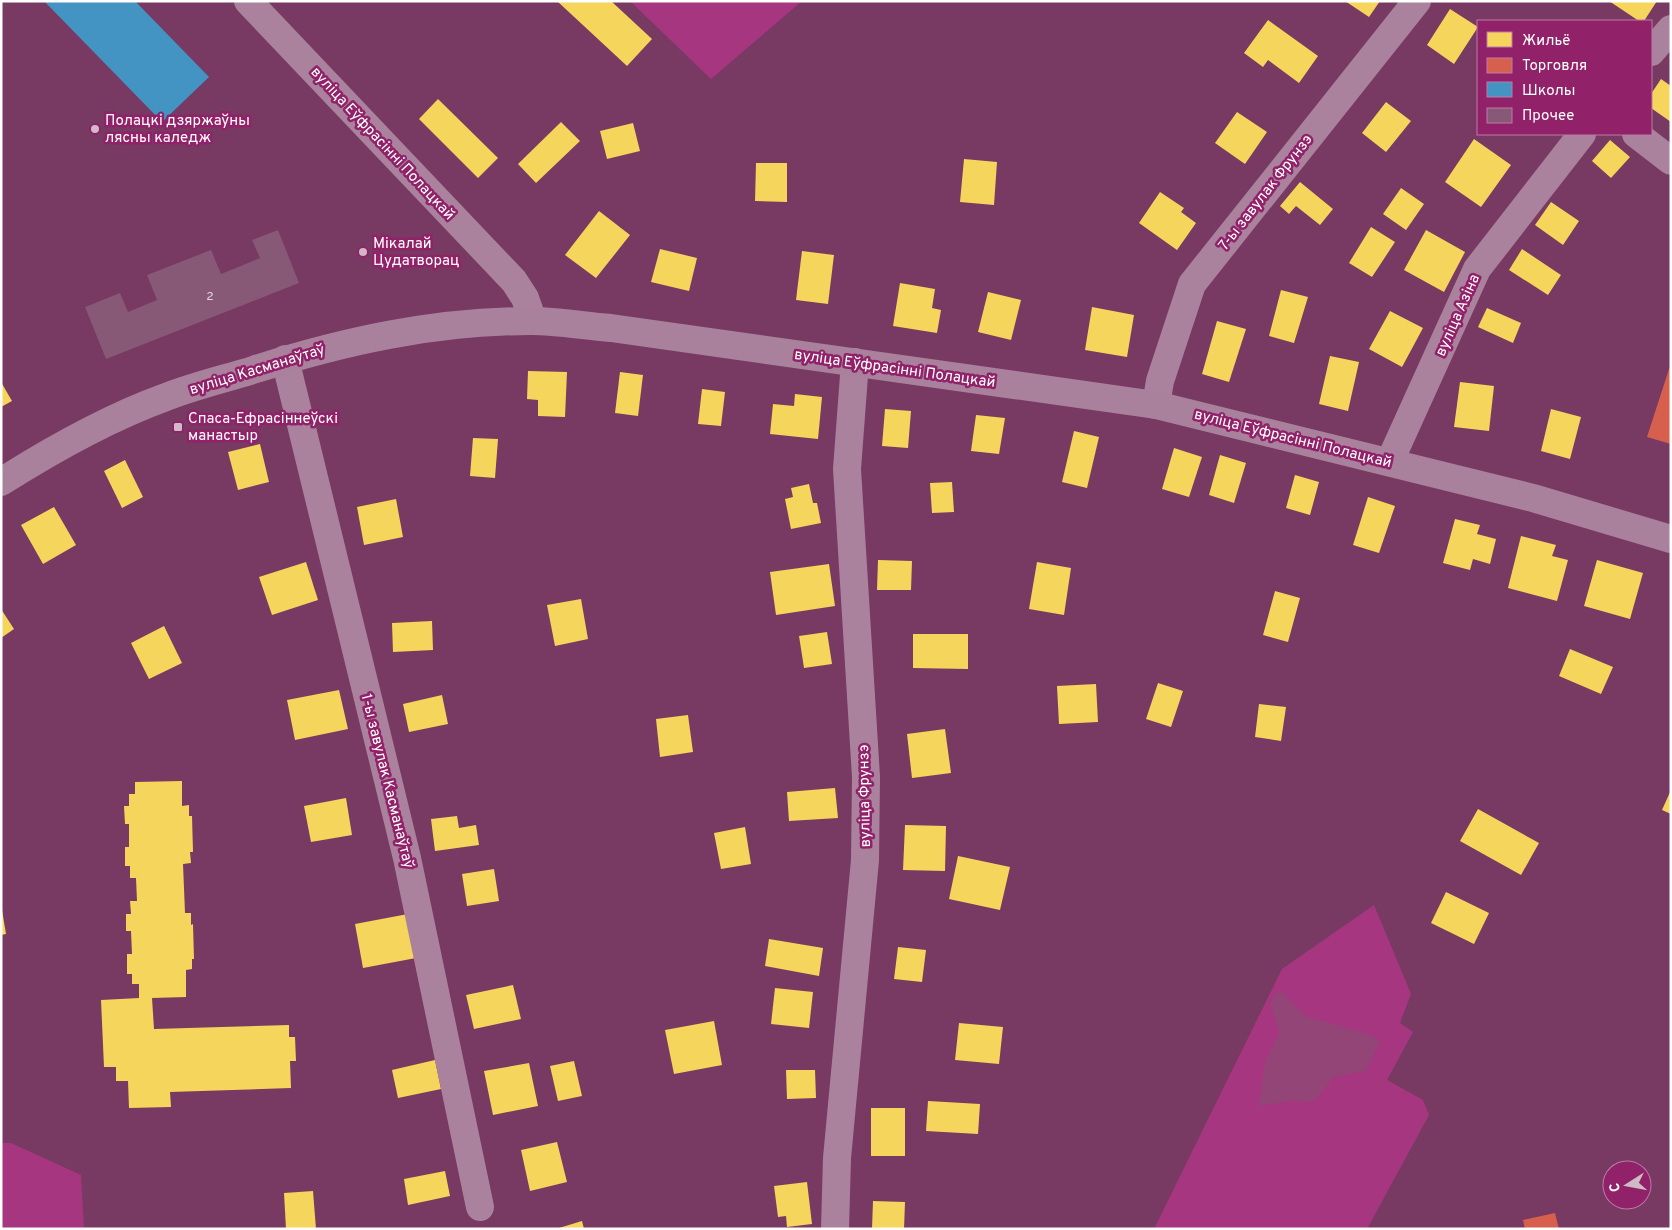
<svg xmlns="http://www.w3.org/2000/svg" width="1672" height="1230" viewBox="0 0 1672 1230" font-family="Overpass,sans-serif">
  <rect width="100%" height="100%" fill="#783a62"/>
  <!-- green -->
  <g fill="#a73680">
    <path d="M630 1H802L711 79Z"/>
    <path d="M1374 905 1411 994 1400 1023 1413 1032 1387 1080 1423 1100 1429 1115 1367 1229H1154L1282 969Z"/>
    <path d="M1 1143H11L81 1175 84 1229H1Z"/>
  </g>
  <!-- water -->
  <path fill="#924576" d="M1280 990 1305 1016 1368 1034 1380 1041 1366 1071 1334 1077 1313 1102 1290 1101 1259 1106 1265 1062 1279 1033 1270 1002Z"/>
  <!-- homes -->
  <g fill="#f6d55c">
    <path d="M557 1H611L652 39 627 66Z"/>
    <path d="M1345 1H1380L1369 17Z"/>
    <path d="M1609 1H1657L1644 21H1639Z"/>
    <path d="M1450 9 1478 27 1454 64 1427 45Z"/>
    <path d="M1268 20 1318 56 1299 83 1268 60 1263 67 1244 53Z"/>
    <path d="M1661 79 1671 86V122L1651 108V94Z"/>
    <path d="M438 99 498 158 478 178 419 119Z"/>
    <path d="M1386 102 1411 121 1386 152 1362 133Z"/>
    <path d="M1237 112 1267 132 1245 164 1215 143Z"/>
    <path d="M561 122 580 141 536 183 518 164Z"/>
    <path d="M633 123 640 151 607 159 600 131Z"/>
    <path d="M1474 139 1511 165 1481 207 1445 182Z"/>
    <path d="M1610 140 1630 157 1611 178 1592 161Z"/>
    <path d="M964 159 997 162 994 205 960 202Z"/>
    <path d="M756 163H787V202L755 201Z"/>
    <path d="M1300 182 1333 209 1320 225 1296 206 1289 214 1280 206Z"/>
    <path d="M1401 188 1424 204 1406 230 1383 214Z"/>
    <path d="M1160 192 1184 208 1181 212 1196 223 1177 250 1139 223Z"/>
    <path d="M1551 202 1579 221 1563 245 1535 225Z"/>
    <path d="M599 211 630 235 596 278 565 255Z"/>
    <path d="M1371 227 1395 242 1372 277 1349 263Z"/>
    <path d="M1426 230 1465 252 1444 292 1404 270Z"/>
    <path d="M660 249 697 258 689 291 651 282Z"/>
    <path d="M1522 249 1561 275 1548 295 1509 270Z"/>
    <path d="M802 251 834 255 828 304 796 300Z"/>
    <path d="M900 283 935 289 932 308 941 310 937 333 893 326Z"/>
    <path d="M1281 290 1308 297 1294 343 1269 336Z"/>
    <path d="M988 292 1021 300 1011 340 978 332Z"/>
    <path d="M1092 307 1134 315 1127 357 1085 350Z"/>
    <path d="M1487 308 1521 323 1513 343 1478 327Z"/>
    <path d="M1390 311 1423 328 1402 367 1369 349Z"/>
    <path d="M1217 321 1246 329 1229 382 1202 374Z"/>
    <path d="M1330 356 1359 362 1348 411 1319 404Z"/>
    <path d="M528 371 567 372 565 417 538 416V400L527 399Z"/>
    <path d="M620 372 643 375 638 416 615 413Z"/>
    <path d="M1 382 12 401 1 407Z"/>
    <path d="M1460 382 1494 386 1489 431 1454 427Z"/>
    <path d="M702 389 725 392 721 426 698 424Z"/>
    <path d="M795 394 822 397 818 439 770 434 773 404 794 406Z"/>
    <path d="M885 409 911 411 908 448 882 446Z"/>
    <path d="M1551 409 1581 417 1570 459 1541 451Z"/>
    <path d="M976 415 1005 418 999 454 971 451Z"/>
    <path d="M1074 431 1099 437 1087 488 1062 482Z"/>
    <path d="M473 438 498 439 495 478 470 476Z"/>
    <path d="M260 444 269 482 238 490 228 452Z"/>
    <path d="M1174 448 1202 457 1189 497 1162 489Z"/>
    <path d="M1220 455 1246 463 1234 503 1209 495Z"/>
    <path d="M125 460 143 497 122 508 104 471Z"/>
    <path d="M1295 475 1319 482 1310 515 1286 508Z"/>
    <path d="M952 482 954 512 932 513 930 483Z"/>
    <path d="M809 484 813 503H817L821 523 791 529 785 499 793 497 791 488Z"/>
    <path d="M1368 497 1395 506 1379 553 1353 545Z"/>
    <path d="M396 499 403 537 364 545 357 507Z"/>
    <path d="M54 507 76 545 43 564 21 525Z"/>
    <path d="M1455 519 1480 525 1477 534 1496 539 1490 564 1473 559 1470 570 1443 563Z"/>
    <path d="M1521 536 1556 545 1552 556 1568 560 1557 601 1508 588Z"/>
    <path d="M878 560 912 561 911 590H877Z"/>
    <path d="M1597 560 1643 573 1630 619 1584 606Z"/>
    <path d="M306 562 318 600 272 615 259 577Z"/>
    <path d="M1037 562 1071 568 1064 615 1029 609Z"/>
    <path d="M829 564 835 606 776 615 770 572Z"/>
    <path d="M1275 591 1300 598 1288 642 1263 635Z"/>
    <path d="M581 599 588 639 555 646 547 605Z"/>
    <path d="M1 609 14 629 1 638Z"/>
    <path d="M432 621 433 650 393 652 392 623Z"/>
    <path d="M164 626 182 663 149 679 131 643Z"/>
    <path d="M827 632 832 664 804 668 799 636Z"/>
    <path d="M913 634H968V669L913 668Z"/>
    <path d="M1570 649 1613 667 1601 694 1559 676Z"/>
    <path d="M1158 683 1183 691 1171 727 1146 719Z"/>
    <path d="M1096 684 1098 722 1059 724 1057 686Z"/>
    <path d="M339 690 348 729 295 740 287 700Z"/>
    <path d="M442 695 448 724 409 732 403 704Z"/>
    <path d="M1259 704 1286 707 1281 741 1255 737Z"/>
    <path d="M688 715 693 752 660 757 656 719Z"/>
    <path d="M945 729 951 773 912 778 907 734Z"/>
    <path d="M182 781V806L189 805V816H192L193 852H190L191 863 183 864 185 913H191V925L193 924 194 959H192V969L186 970V997L152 998 154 1029 289 1025V1037H295L296 1061H290L291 1088 170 1092 171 1107 129 1108 128 1081H116V1067H104L101 1000 139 998V984H132V974H127V954H132L131 931H126V914H131L130 901H137L136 878H130V866H125V847H129V824H125L124 806H129V794H135V782Z"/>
    <path d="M835 788 838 818 789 821 787 792Z"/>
    <path d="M1671 790V814L1662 810Z"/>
    <path d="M346 798 352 835 311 842 304 806Z"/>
    <path d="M1478 809 1539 843 1521 875 1460 841Z"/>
    <path d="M457 816 459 828 476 825 479 845 435 851 431 819Z"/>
    <path d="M905 825 946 826 945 871 903 870Z"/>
    <path d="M745 827 751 864 721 869 714 833Z"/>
    <path d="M958 856 1010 867 1000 910 949 899Z"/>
    <path d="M494 869 499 901 467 906 462 874Z"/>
    <path d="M1446 892 1489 913 1474 944 1431 923Z"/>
    <path d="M1 904 6 934 1 935Z"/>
    <path d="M408 914 416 958 363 968 355 924Z"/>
    <path d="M769 939 823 948 819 976 765 966Z"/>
    <path d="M898 947 926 950 922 982 894 979Z"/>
    <path d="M513 985 521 1019 474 1029 466 995Z"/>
    <path d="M775 988 813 992 809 1028 771 1024Z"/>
    <path d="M714 1021 722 1065 674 1074 665 1030Z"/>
    <path d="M959 1023 1003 1027 999 1064 955 1060Z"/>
    <path d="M435 1060 441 1089 398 1098 392 1070Z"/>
    <path d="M574 1061 582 1096 558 1101 550 1066Z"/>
    <path d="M529 1063 538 1106 493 1115 484 1071Z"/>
    <path d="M786 1070H815L816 1098 787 1099Z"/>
    <path d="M928 1101 980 1104 978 1134 926 1131Z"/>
    <rect x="871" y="1108" width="34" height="48"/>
    <path d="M557 1142 567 1182 530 1191 521 1150Z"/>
    <path d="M445 1171 450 1196 408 1205 404 1179Z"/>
    <path d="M807 1182 812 1224 787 1227 786 1216 778 1217 774 1186Z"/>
    <path d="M313 1191 316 1229H286L284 1193Z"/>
    <path d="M873 1201 905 1202 904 1229H872Z"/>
    <path d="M582 1221 584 1229H559V1228Z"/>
  </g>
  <!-- shops -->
  <g fill="#d6604d">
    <path d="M1670 366H1671V444L1647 437Z"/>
    <path d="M1555 1213 1559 1229H1525L1523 1220Z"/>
  </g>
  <!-- schools -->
  <path fill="#4393c3" d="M44 1H135L209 77 162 122Z"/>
  <!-- building -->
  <path fill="#885877" d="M278 230 299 283 106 359 85 307 120 293 128 312 157 300 147 275 211 250 221 274 260 258 252 240Z"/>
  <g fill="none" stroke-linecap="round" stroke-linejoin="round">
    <!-- minor -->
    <g stroke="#ab829e" stroke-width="28">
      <path d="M248 1 514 281 525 298 533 321"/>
      <path d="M1651 52 1671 29"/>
      <path d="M1636 134 1671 161"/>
      <path d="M285 359 407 858 480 1207"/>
      <path d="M1156 405 1160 381 1192 284 1417 1"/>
      <path d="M1390 461 1477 269 1582 134"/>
      <path d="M835 1229 837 1158 865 860 866 777 847 469 855 362"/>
    </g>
    <!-- major -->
    <path stroke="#aa819c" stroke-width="28" d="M1 482C53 449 108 418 166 397 194 386 224 379 253 370 344 341 435 321 531 321 558 321 584 326 611 328L1156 405 1533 498 1671 539"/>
  </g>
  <!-- markers -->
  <g fill="#d0bac8" stroke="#912169" stroke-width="2">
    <circle cx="95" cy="129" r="5"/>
    <circle cx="363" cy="252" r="5"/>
    <rect x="173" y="422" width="10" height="10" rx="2.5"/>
  </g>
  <g text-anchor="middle" stroke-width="5" stroke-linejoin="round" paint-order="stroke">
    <!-- number labels -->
    <g font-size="12" fill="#e1d5dd">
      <text x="210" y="300">2</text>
    </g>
    <!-- poi labels -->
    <g font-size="15" fill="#fff" stroke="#912169" text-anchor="start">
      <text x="105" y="125">Полацкі дзяржаўны<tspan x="105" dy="17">лясны каледж</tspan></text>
      <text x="373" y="248">Мікалай<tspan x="373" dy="17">Цудатворац</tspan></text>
      <text x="188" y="423">Спаса-Ефрасіннеўскі<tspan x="188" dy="17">манастыр</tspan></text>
    </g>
    <!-- street labels -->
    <g font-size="15" fill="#fff" stroke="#912169">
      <text transform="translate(383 143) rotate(47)" y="5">вуліца Еўфрасінні Полацкай</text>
      <text transform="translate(1265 192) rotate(-52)" y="5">7-ы завулак Фрунзэ</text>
      <text transform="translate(1457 315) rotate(-66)" y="5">вуліца Азіна</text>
      <text transform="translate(895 368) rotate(8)" y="5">вуліца Еўфрасінні Полацкай</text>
      <text transform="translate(257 369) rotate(-17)" y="5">вуліца Касманаўтаў</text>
      <text transform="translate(1293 438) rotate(14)" y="5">вуліца Еўфрасінні Полацкай</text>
      <text transform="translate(388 781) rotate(76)" y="5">1-ы завулак Касманаўтаў</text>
      <text transform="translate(864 796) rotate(-91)" y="5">вуліца Фрунзэ</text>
    </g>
  </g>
  <!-- border -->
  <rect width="1672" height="1230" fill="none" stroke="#ffffff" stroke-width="5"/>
  <!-- legend -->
  <rect x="1477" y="20" width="175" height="115" fill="#912169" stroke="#bd7aa5"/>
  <rect x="1487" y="32" width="25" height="15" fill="#f6d55c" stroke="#bd7aa5"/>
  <text x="1522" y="45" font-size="15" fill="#ffffff">Жильё</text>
  <rect x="1487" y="58" width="25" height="15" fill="#d6604d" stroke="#bd7aa5"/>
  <text x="1522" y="70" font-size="15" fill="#ffffff">Торговля</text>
  <rect x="1487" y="82" width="25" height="15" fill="#4393c3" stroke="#bd7aa5"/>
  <text x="1522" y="95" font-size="15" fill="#ffffff">Школы</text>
  <rect x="1487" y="108" width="25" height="15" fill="#885877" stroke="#bd7aa5"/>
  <text x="1522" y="120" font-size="15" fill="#ffffff">Прочее</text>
  <!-- north arrow -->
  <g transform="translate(1627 1185) rotate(259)"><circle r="24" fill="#912169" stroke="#bd7aa5"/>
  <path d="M0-4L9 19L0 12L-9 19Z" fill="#d0bac8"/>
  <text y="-8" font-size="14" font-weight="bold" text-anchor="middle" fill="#ffffff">С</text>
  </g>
</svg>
